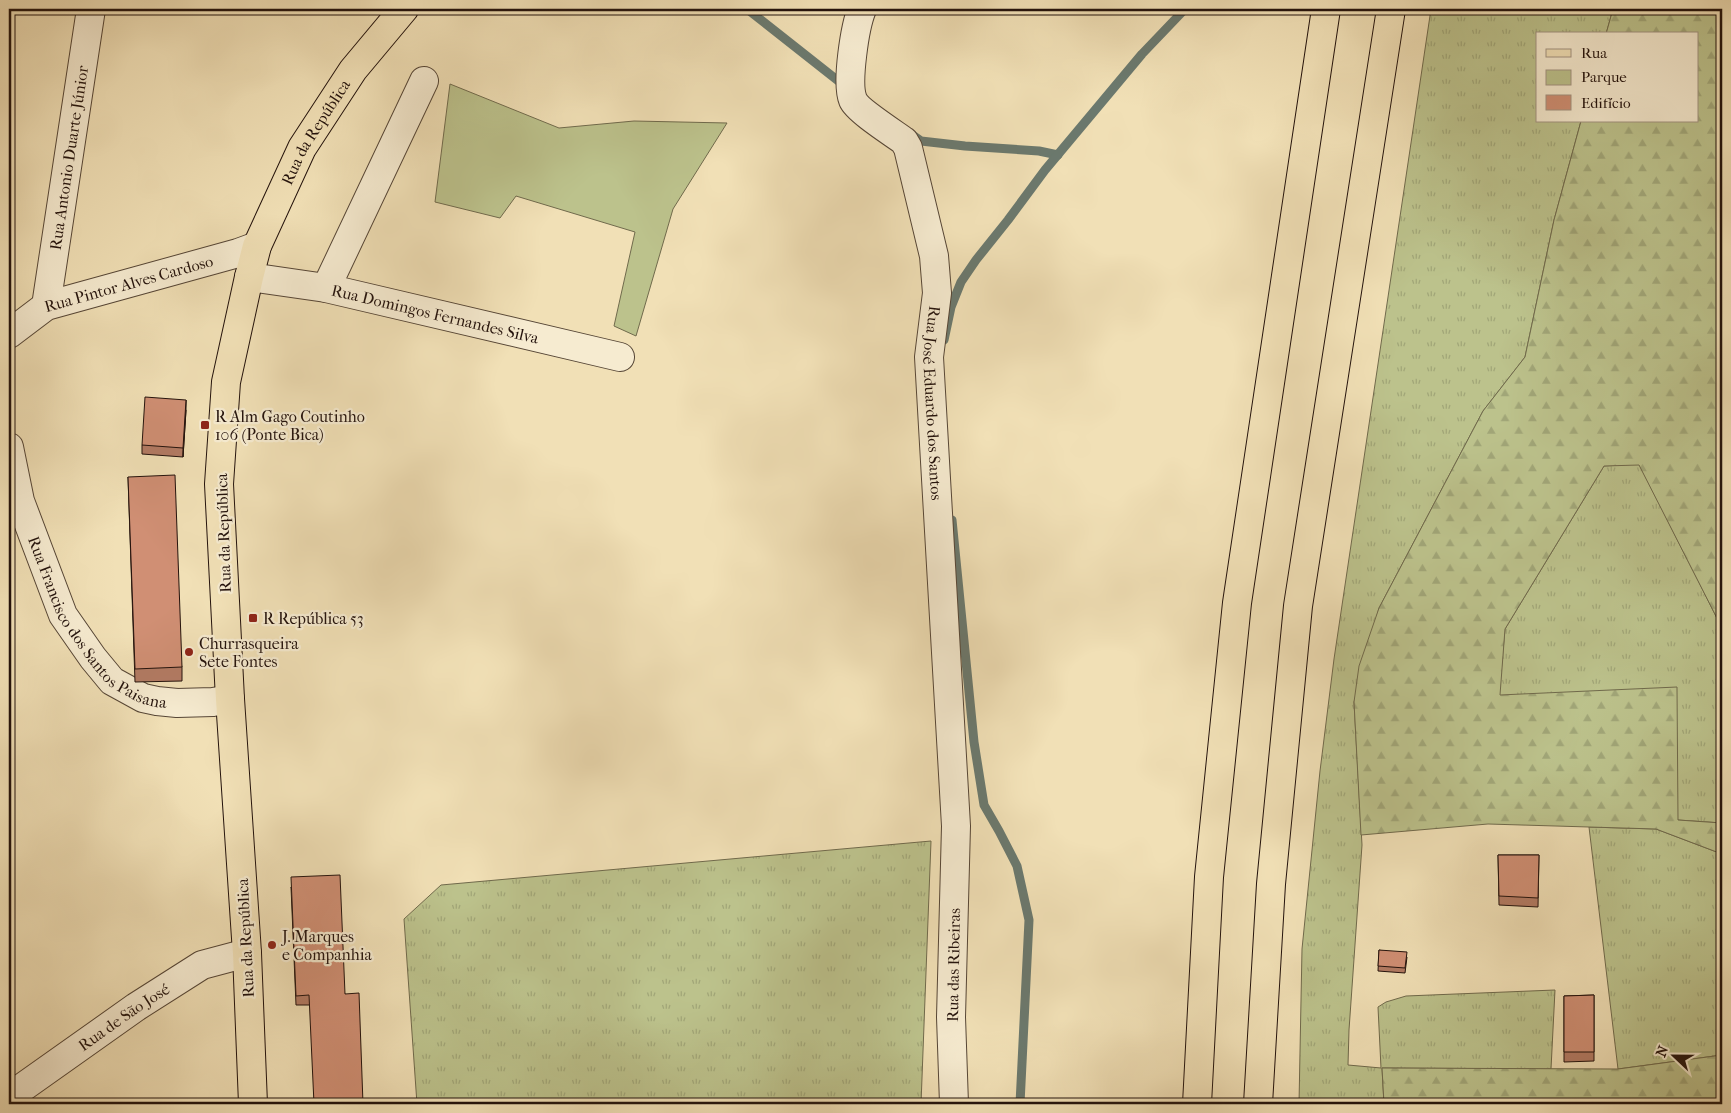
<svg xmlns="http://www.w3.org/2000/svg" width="1731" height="1113" viewBox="0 0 1731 1113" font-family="'IM FELL French Canon',serif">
  <defs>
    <pattern id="grass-tufts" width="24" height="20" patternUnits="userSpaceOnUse" patternTransform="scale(1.25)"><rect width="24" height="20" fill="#bcc28c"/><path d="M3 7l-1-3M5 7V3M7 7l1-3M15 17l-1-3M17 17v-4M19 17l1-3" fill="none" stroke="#a1a678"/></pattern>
    <pattern id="forest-firs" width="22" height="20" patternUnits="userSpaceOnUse" patternTransform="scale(1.25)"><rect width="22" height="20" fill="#bcc28c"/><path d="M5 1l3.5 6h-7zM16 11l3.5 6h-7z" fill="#a1a678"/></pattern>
  </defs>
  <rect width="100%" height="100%" fill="#f1e0b6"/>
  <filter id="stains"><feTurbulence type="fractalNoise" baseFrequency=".004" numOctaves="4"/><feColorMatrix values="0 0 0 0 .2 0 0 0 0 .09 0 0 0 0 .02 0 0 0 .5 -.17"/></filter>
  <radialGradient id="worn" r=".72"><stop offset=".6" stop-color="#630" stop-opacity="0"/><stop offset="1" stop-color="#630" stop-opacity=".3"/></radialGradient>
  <!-- grass -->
  <g fill="url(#grass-tufts)" stroke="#706a4c">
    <path d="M1431 9H1613L1606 34H1537V121H1581L1554 220 1525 357 1483 411 1379 608 1354 702 1362 845 1349 1030 1348 1065 1381 1068 1378 1007 1386 1002 1406 996 1555 990 1551 1069 1382 1068 1384 1104H1299L1302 949 1320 771 1334 659Z"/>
    <path d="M1639 464 1722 628V823L1678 820 1499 695 1505 629 1604 466Z"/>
    <path d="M1589 827 1656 829 1722 854V1055L1618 1069Z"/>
    <path d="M931 841 921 1104H417L404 919 441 885Z"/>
  </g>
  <!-- forest -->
  <g fill="url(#forest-firs)" stroke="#706a4c">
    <path d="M1613 9H1722V628L1639 465 1604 466 1505 629 1500 695 1677 687 1678 820 1722 823V854L1656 829 1488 824 1361 835 1354 702 1359 666 1379 608 1483 411 1525 357 1554 220 1581 121H1697V34H1606Z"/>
    <path d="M1722 1055V1104H1384L1382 1068 1618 1069Z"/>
  </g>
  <!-- green -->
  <path fill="#bcc28c" stroke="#706a4c" d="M450 84 559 128 634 121 727 123 673 209 636 336 614 326 635 232 516 196 500 218 435 202Z"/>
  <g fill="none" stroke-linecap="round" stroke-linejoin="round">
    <!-- stream -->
    <g stroke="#6b796e" stroke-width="9">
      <path d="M747 9 846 87"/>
      <path d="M911 134 921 141 965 146 1039 151 1058 155"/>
      <path d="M944 340 951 307 961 282 976 260 1008 220 1045 170 1142 54 1185 9"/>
      <path d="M952 520 974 742 984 805 999 831 1017 866 1029 920 1020 1104"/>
    </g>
    <defs>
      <g id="minor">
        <path id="s1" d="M862 9C855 26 846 83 853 100 857 110 893 133 904 141L908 148 934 256 937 293 929 357 956 826 951 1017 954 1104"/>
        <path id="s2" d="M249 277 326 288 620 357"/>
        <path d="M326 288 424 81"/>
        <path id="s3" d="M46 306 91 9"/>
        <path id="s4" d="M9 334 46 306 238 253 257 246"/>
        <path id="s5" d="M9 447 20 501 63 615 93 658 112 681 143 698 157 701 177 703 213 702 230 699"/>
        <path id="s6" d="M9 1097 136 1007 202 965 247 953"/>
      </g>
      <g id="major">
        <path id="s7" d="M253 1104 247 953 230 699 219 484 226 382 249 277 257 246 302 148 353 70 404 9"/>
      </g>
      <g id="highway">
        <path d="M1197 1104 1209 877 1237 603 1326 9"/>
        <path d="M1258 1104 1271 884 1298 606 1391 9"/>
      </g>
    </defs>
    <!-- minor casing -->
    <use href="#minor" stroke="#564636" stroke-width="30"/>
    <!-- major casing -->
    <use href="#major" stroke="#23120c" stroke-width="30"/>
    <!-- highway casing -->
    <use href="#highway" stroke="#23120c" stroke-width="30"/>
    <!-- minor -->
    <use href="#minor" stroke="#f6ebd0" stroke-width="28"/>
    <!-- major -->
    <use href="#major" stroke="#f1e0b6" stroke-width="28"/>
    <!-- highway -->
    <use href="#highway" stroke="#f1e0b6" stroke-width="28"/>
  </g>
  <!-- wall -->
  <g fill="#b37b64" stroke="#23120c">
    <path d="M186 410 183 457 142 454V445Z"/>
    <path d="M128 477 182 667V681L135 682Z"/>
    <path d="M1498 855H1539L1538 907 1499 905Z"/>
    <path d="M291 887 345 994 309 1005H296Z"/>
    <path d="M1379 950 1407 957 1405 973 1378 971Z"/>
    <path d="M1594 995V1061L1564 1062V996Z"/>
  </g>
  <!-- shaded-wall -->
  <path fill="#926451" stroke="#23120c" d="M186 400V410L183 457V448Z"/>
  <!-- building -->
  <g fill="#d08f74" stroke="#23120c">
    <path d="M145 397 186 400 183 448 142 445Z"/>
    <path d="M175 475 182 667 135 669 128 477Z"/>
    <path d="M1498 855H1539L1538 898 1499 896Z"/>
    <path d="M340 875 345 994 359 993 363 1104H314L309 995 296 996 291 877Z"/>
    <path d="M1379 950 1407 952 1405 968 1378 966Z"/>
    <path d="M1594 995V1052H1564V996Z"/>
  </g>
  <!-- markers -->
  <g fill="#8f2418" stroke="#f6ebd0" stroke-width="2">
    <rect x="200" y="420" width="10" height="10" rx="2.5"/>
    <rect x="248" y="613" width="10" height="10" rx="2.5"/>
    <circle cx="189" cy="652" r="5"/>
    <circle cx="272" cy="945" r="5"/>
  </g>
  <g text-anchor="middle" stroke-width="4.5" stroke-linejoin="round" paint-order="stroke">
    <!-- street labels -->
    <g font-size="16" fill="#23120c" stroke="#f6ebd0">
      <text dy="6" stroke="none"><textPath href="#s7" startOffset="991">Rua da República</textPath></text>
      <text dy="6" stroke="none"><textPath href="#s3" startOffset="150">Rua Antonio Duarte Júnior</textPath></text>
      <text dy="6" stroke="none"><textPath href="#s4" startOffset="132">Rua Pintor Alves Cardoso</textPath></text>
      <text dy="6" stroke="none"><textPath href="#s2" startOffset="190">Rua Domingos Fernandes Silva</textPath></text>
      <text dy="6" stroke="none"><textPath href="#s1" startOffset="425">Rua José Eduardo dos Santos</textPath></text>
      <text transform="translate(223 533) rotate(-92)" y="6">Rua da República</text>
      <text dy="6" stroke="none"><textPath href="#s5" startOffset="206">Rua Francisco dos Santos Paisana</textPath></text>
      <text transform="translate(245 938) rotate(-93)" y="6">Rua da República</text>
      <text transform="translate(953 965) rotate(-89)" y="6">Rua das Ribeiras</text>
      <text dy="6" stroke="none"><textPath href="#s6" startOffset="140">Rua de São José</textPath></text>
    </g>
    <!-- poi labels -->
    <g font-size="16" fill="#23120c" stroke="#f6ebd0" text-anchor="start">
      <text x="215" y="422">R Alm Gago Coutinho<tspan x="215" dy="18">106 (Ponte Bica)</tspan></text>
      <text x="263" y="624">R República 53</text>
      <text x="199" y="649">Churrasqueira<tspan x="199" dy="18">Sete Fontes</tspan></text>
      <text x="282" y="942">J. Marques<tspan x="282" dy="18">e Companhia</tspan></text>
    </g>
  </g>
  <!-- margin -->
  <rect width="1731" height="1113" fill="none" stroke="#f1e0b6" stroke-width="30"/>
  <rect x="10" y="10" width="1711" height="1093" fill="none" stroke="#23120c" stroke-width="2.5"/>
  <rect x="15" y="15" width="1701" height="1083" fill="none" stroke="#23120c"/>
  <!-- legend -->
  <rect x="1536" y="32" width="162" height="90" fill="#f6ebd0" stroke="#a29482"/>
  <rect x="1546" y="49" width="25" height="8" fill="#f1e0b6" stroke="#a29482"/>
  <text x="1581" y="58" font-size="15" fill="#23120c">Rua</text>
  <rect x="1546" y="70" width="25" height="15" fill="#bcc28c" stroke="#a29482"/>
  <text x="1581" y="82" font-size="15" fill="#23120c">Parque</text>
  <rect x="1546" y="95" width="25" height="15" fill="#d08f74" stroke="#a29482"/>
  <text x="1581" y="108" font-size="15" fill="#23120c">Edifício</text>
  <!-- north arrow -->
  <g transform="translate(1674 1056) rotate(292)" stroke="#f6ebd0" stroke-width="4" paint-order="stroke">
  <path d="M0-4L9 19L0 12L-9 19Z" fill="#23120c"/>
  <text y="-8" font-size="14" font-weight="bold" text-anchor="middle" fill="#23120c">N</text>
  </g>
  <rect width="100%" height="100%" filter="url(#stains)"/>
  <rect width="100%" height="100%" fill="url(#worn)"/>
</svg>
